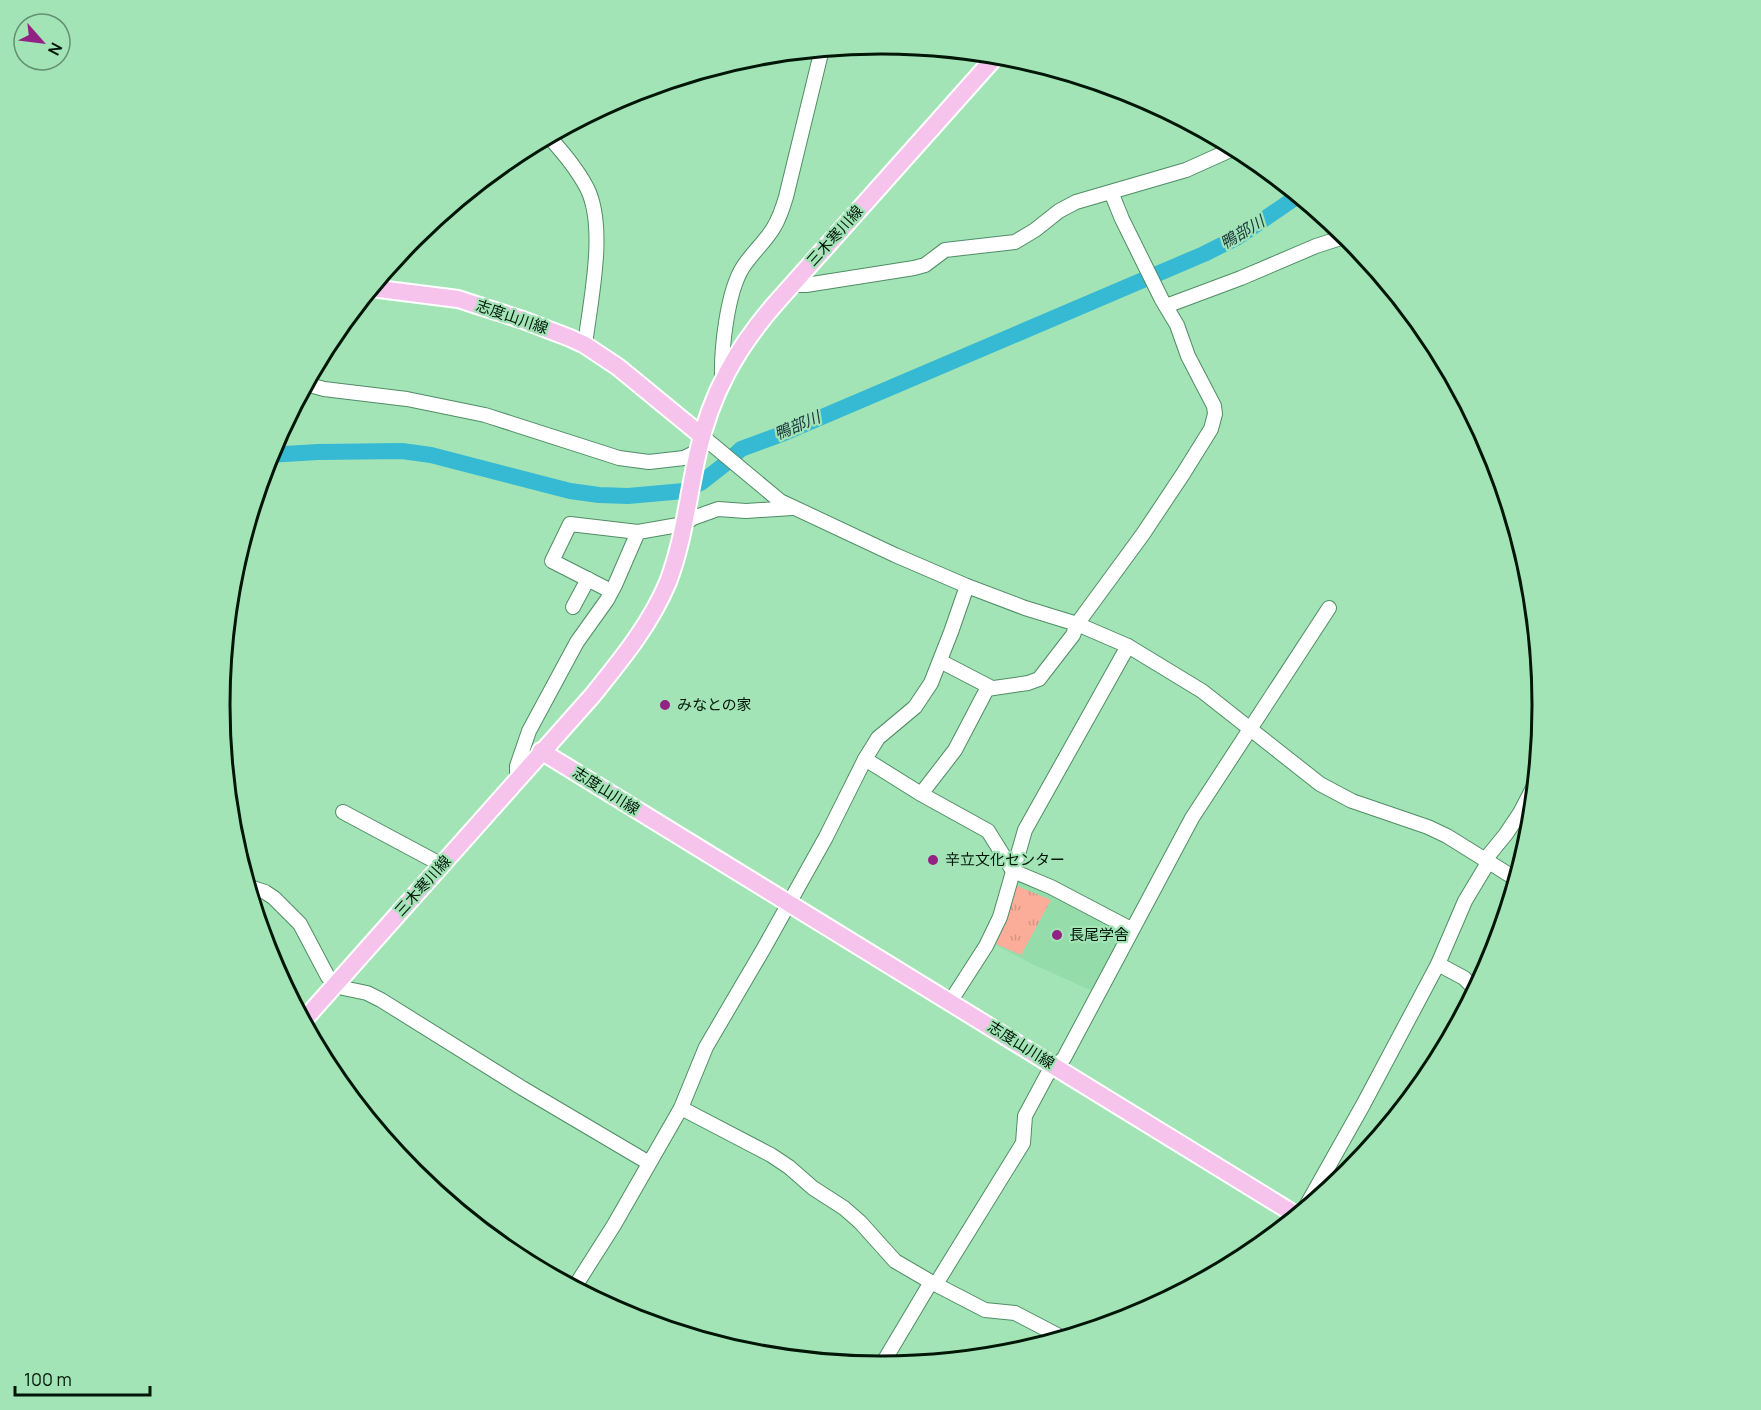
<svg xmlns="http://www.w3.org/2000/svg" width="1761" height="1410" viewBox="0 0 1761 1410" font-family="Manrope,'Noto Sans JP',sans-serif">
  <defs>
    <pattern id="grass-tufts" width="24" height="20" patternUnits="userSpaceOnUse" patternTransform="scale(1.5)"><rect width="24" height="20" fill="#fbad9a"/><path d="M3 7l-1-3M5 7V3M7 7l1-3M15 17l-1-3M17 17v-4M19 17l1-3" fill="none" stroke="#d59483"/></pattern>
  </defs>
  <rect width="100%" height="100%" fill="#a3e4b7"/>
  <!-- built -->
  <path fill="#94ddab" d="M1013 877 1125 928 1092 991 1032 964 990 942Z"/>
  <!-- grass -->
  <path fill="url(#grass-tufts)" d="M1017 886 1051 900 1021 955 996 944 1007 919Z"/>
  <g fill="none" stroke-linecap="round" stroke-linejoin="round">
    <!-- river -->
    <path stroke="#36b9d3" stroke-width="16" d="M268 455 318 452 402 451 431 455 570 491 599 495 628 496 684 491 702 482 725 464 741 449 782 434 1204 254 1238 237 1298 196"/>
    <defs>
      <g id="minor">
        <path d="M548 136C563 152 577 169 587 188 607 228 590 302 585 345"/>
        <path d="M793 283 798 285H806L914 268 925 265 945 250 1015 242 1035 230 1059 211 1076 202 1186 170 1235 148"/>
        <path d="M1166 306 1241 278 1316 246 1347 236"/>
        <path d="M722 380C721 350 727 292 743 267 752 253 766 241 774 227 780 217 783 207 786 197L822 49"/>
        <path d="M306 384 324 389 407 399 485 415 619 458 649 462 684 458 698 451"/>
        <path d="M702 436 780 501 895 555 967 586 1025 608 1077 624 1128 646 1202 691 1320 784 1352 801 1428 827 1447 836 1516 879"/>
        <path d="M605 588 552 561 570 524 638 532"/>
        <path d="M573 607 588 579"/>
        <path d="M940 661 992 688"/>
        <path d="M865 759 921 794 988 831 1013 871 1051 887 1131 929"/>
        <path d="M517 779V766L529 731 577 642 607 600 615 585 638 532 684 524 693 518 718 509 746 511 792 508"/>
        <path d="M921 794 955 750 987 689 1028 683 1039 679 1073 635 1077 624 1143 534 1183 474 1211 429 1215 414 1214 406 1188 356 1177 325 1162 300 1122 219 1111 192"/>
        <path d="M343 812 442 865"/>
        <path d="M247 886 265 892 274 898 300 924 328 977 337 981 343 988 367 993 381 1000 522 1088 649 1163"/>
        <path d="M1438 964 1464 978 1475 989"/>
        <path d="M950 1002 986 946 1000 917 1025 830 1128 646"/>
        <path d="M681 1108 771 1155 789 1167 813 1188 844 1208 860 1222 895 1261 931 1282 985 1310 1015 1313 1063 1338"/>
        <path d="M1305 1208 1363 1105 1438 964 1465 901 1486 866 1488 856 1506 834 1520 813 1534 786"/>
        <path d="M936 1284 1023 1143 1025 1116 1047 1075 1064 1058 1192 818 1329 608"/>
        <path d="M574 1288 614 1225 681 1108 706 1047 764 948 826 837 865 759 878 738 915 707 931 683 951 632 967 586"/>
        <path d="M881 1366 931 1282"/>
      </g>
      <g id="major">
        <path d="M371 288 458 299 523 320 570 338 585 345 618 367 702 436"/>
        <path d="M541 751 1296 1215"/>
        <path d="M303 1021 592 696C621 660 650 625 668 582 684 540 688 496 698 452 711 394 736 349 775 304L997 55"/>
      </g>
    </defs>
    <!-- minor casing -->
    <use href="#minor" stroke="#4f8d64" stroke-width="16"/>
    <!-- major casing -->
    <use href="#major" stroke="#fff" stroke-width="20"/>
    <!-- minor -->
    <use href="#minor" stroke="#fff" stroke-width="14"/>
    <!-- major -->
    <use href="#major" stroke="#f5c3eb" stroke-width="16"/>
  </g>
  <!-- markers -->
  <g fill="#922384" stroke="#a3e4b7" stroke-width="2">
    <circle cx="665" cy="705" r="6"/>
    <circle cx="933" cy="860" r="6"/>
    <circle cx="1057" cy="935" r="6"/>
  </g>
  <g text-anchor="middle" stroke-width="4.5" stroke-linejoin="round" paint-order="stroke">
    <!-- street labels -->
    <g font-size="15" fill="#001708" stroke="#a3e4b7">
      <text transform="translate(835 236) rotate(-48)" y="5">三木寒川線</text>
      <text transform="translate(512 317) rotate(19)" y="5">志度山川線</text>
      <text transform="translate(606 791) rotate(32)" y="5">志度山川線</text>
      <text transform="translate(423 886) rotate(-48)" y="5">三木寒川線</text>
      <text transform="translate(1021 1045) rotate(32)" y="5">志度山川線</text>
    </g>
    <!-- poi labels -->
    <g font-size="15" fill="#001708" stroke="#a3e4b7" text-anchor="start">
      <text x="677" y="710">みなとの家</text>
      <text x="945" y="865">辛立文化センター</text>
      <text x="1069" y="940">長尾学舎</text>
    </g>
    <!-- water labels -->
    <g font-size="16" font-style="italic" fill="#1a353b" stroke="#a3e4b7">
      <text transform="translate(1242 232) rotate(-31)" y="6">鴨部川</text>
      <text transform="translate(797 425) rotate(-23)" y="6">鴨部川</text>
    </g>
  </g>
  <!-- crop -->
  <path d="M0 0H1761V1410H0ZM230 705a651 651 0 1 1 1302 0a651 651 0 1 1-1302 0Z" fill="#a3e4b7" fill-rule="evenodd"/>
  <path fill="none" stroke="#001708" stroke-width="3" d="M230 705a651 651 0 1 1 1302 0a651 651 0 1 1-1302 0Z"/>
  <!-- north arrow -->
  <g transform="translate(42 42) rotate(118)"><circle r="28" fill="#a3e4b7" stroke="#629271" stroke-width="1.5"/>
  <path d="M0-4.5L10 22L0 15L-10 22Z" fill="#922384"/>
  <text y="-9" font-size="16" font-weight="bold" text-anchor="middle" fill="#001708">N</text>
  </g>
  <!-- scale -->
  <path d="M15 1386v9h135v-9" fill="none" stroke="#001708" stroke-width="3"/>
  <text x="24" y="1386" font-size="18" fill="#001708" stroke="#a3e4b7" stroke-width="4.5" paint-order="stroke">100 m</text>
</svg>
